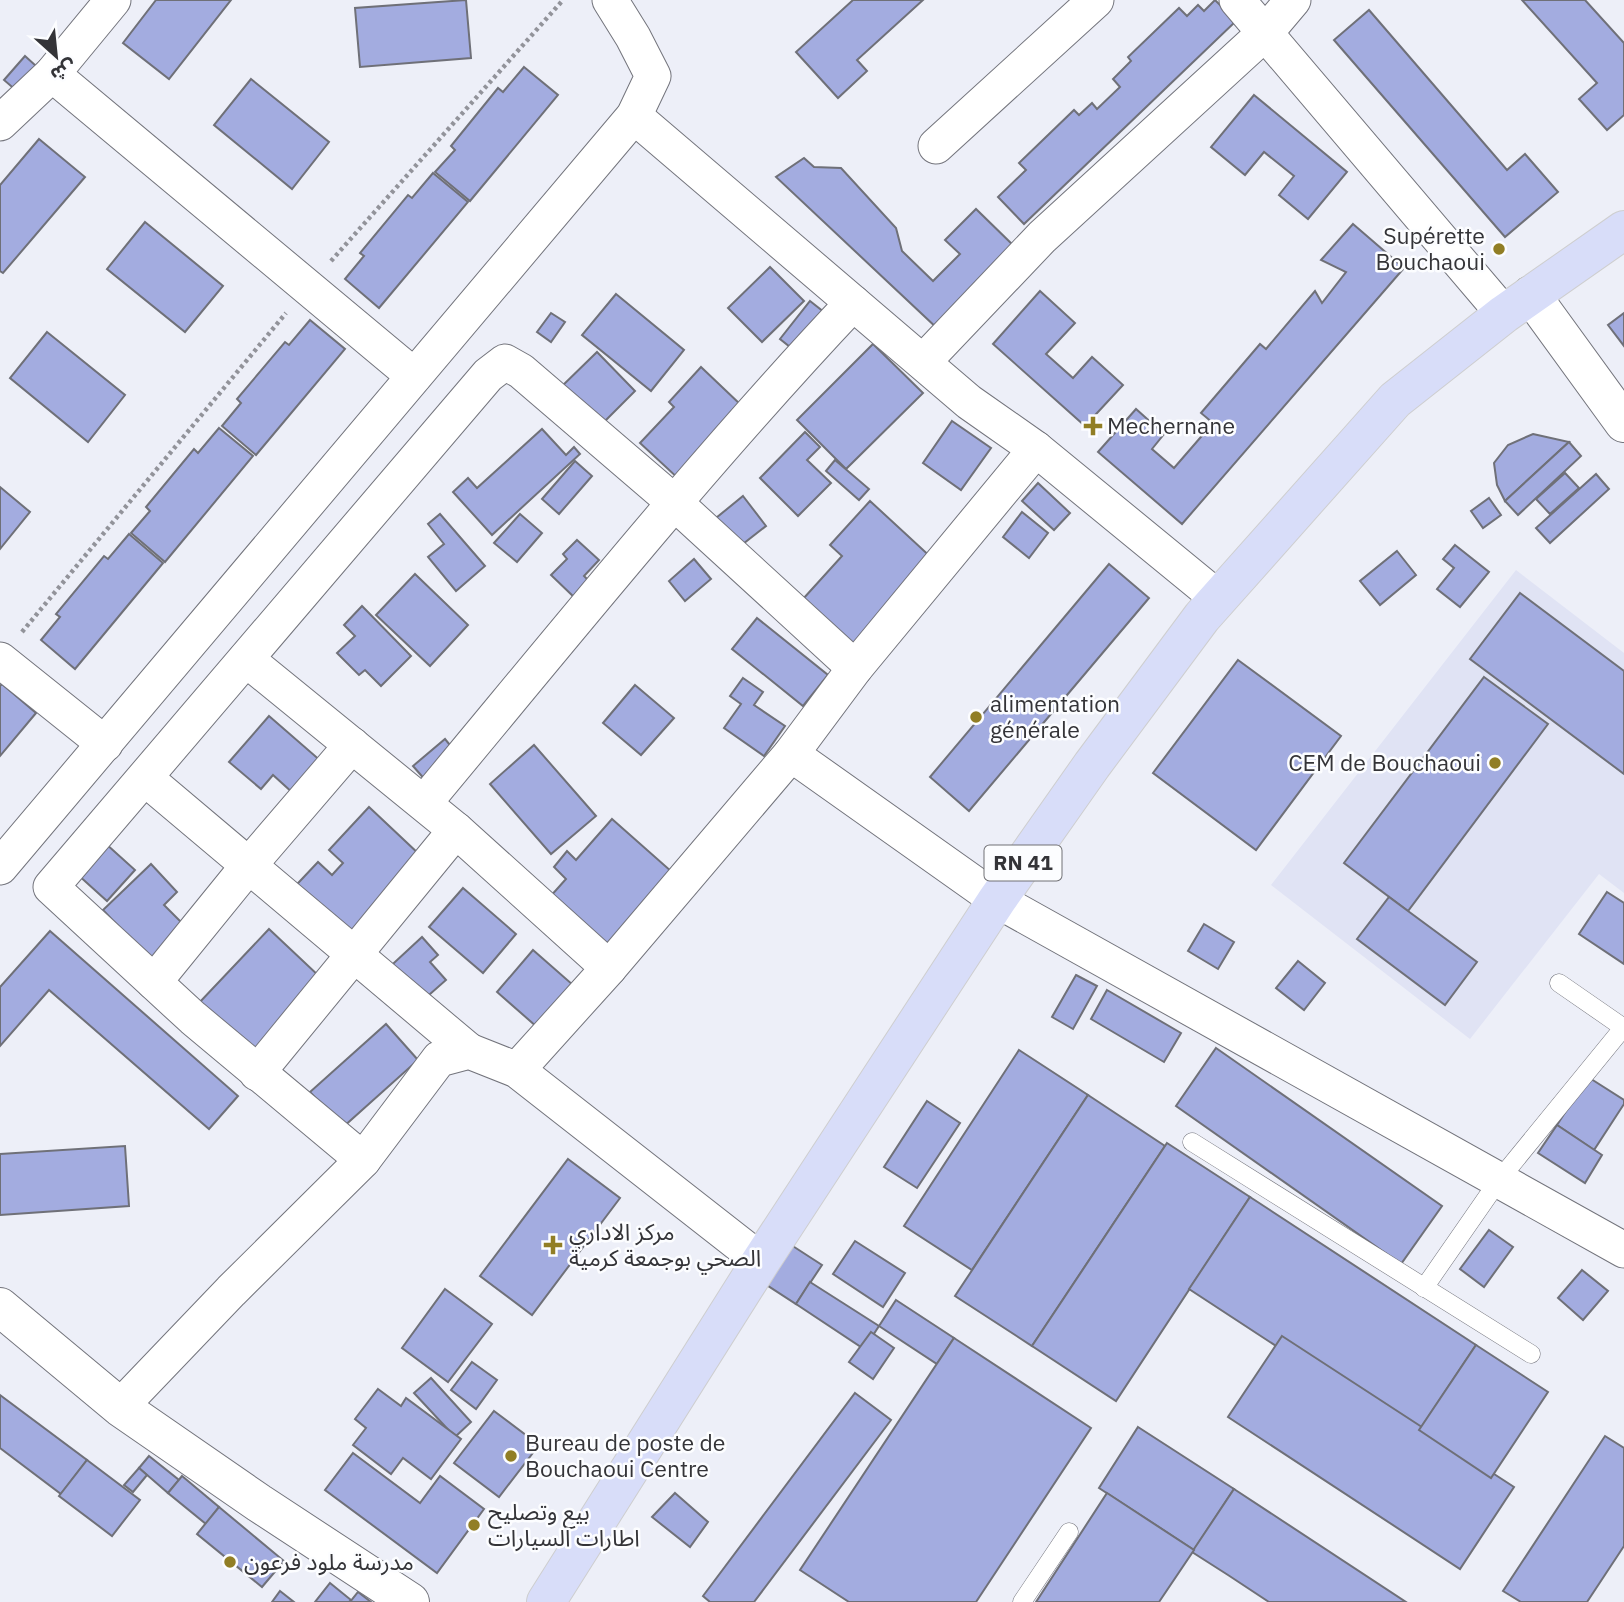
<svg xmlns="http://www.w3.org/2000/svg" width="1624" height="1602" viewBox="0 0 1624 1602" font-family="'IBM Plex Sans','Noto Sans Arabic',sans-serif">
  <rect width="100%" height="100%" fill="#edeff8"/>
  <!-- built -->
  <path fill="#e0e3f4" d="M1516 570 1624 653V893L1599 874 1470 1039 1271 885Z"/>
  <!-- building -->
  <g fill="#a3ace0" stroke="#6f7078" stroke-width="2">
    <path d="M156 0H231L169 79 123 43Z"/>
    <path d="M466 0 471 58 360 67 355 8Z"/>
    <path d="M853 0H923L857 60 867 71 838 98 796 52Z"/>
    <path d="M1215 0 1236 21 1024 224 998 197 1026 170 1019 163 1074 110 1079 115 1092 103 1097 109 1120 87 1113 79 1131 61 1128 57 1179 8 1187 16 1198 5 1204 11Z"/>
    <path d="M1522 0H1585L1624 43V115L1607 130 1579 99 1597 83Z"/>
    <path d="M1369 10 1507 170 1525 154 1558 192 1505 237 1334 40Z"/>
    <path d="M25 56 46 75 25 98 4 80Z"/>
    <path d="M524 67 558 95 470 201 435 172 455 150 451 146 498 88 503 92Z"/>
    <path d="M251 79 329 142 292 189 214 125Z"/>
    <path d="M1254 95 1347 172 1308 219 1279 195 1294 176 1264 152 1245 175 1211 147Z"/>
    <path d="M39 139 85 177 3 273 0 271V185Z"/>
    <path d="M804 158 814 167 841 168 896 228 902 251 933 281 960 254 945 240 976 209 1018 250 939 330 776 177Z"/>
    <path d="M433 173 468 202 379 308 345 279 364 256 360 253 408 195 412 198Z"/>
    <path d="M145 222 223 286 185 332 107 269Z"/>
    <path d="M1353 224 1404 268 1182 524 1098 452 1136 409 1164 434 1152 449 1174 468 1213 423 1201 413 1260 344 1266 349 1315 291 1322 303 1346 272 1321 260Z"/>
    <path d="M770 267 804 301 762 342 728 308Z"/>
    <path d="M1040 291 1075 323 1046 354 1073 378 1092 357 1123 385 1085 426 993 344Z"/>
    <path d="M616 294 684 350 651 391 582 335Z"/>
    <path d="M810 301 834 320 804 358 780 339Z"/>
    <path d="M551 313 565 322 551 342 537 332Z"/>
    <path d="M1624 313V346L1608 325Z"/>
    <path d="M310 320 345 349 256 455 222 426 241 403 237 399 285 342 289 345Z"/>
    <path d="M47 332 125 395 88 442 10 378Z"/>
    <path d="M873 344 923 393 846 469 797 420Z"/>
    <path d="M597 352 635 391 597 429 558 390Z"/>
    <path d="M701 367 742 406 695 494 640 443 674 407 669 402Z"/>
    <path d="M952 421 991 448 961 490 923 463Z"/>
    <path d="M219 428 253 456 165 562 131 533 150 511 146 507 194 449 198 453Z"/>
    <path d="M542 429 566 455 574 447 580 454 492 535 453 492 468 478 477 488Z"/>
    <path d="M805 432 820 447 807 460 831 483 798 516 760 478Z"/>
    <path d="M1533 434 1569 442 1505 501 1497 485 1494 463 1508 445Z"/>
    <path d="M1569 442 1581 456 1518 515 1505 501Z"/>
    <path d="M835 460 869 489 859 500 826 471Z"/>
    <path d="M575 461 592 476 559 514 542 499Z"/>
    <path d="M1565 473 1579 488 1550 514 1536 499Z"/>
    <path d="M1596 474 1609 489 1550 543 1536 528Z"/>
    <path d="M1038 483 1070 513 1054 530 1022 501Z"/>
    <path d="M0 487 30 512 0 549Z"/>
    <path d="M743 496 766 526 739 547 716 518Z"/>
    <path d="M1489 498 1501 515 1483 528 1471 511Z"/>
    <path d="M870 501 934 560 855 647 803 599 842 556 830 545Z"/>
    <path d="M1022 512 1048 533 1029 558 1003 537Z"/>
    <path d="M440 514 485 566 456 591 428 557 444 544 428 524Z"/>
    <path d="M520 514 542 533 517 562 494 543Z"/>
    <path d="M129 534 163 563 75 669 41 640 60 617 56 614 104 556 108 559Z"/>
    <path d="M577 540 599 560 584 576 591 583 576 599 551 575 567 559 563 554Z"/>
    <path d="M1455 545 1489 572 1460 607 1437 589 1454 568 1443 559Z"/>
    <path d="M1397 551 1416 575 1380 605 1360 581Z"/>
    <path d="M694 559 711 579 685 601 669 581Z"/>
    <path d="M1109 564 1149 598 969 811 930 777Z"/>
    <path d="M415 574 468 625 430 666 376 615Z"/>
    <path d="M1520 593 1624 671V774L1470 659Z"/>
    <path d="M362 606 411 656 381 686 365 670 359 675 337 653 355 636 344 625Z"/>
    <path d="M757 618 828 675 803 706 732 649Z"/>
    <path d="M1238 660 1341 736 1256 850 1153 773Z"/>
    <path d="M1484 677 1548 724 1408 911 1344 863Z"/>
    <path d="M743 678 763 692 754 705 785 726 764 756 724 728 741 704 730 696Z"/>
    <path d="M2 684 36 713 0 756V686Z"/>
    <path d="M635 685 674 718 641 755 603 723Z"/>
    <path d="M269 716 322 762 294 794 273 775 261 789 229 762Z"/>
    <path d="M445 739 459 756 427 782 413 766Z"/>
    <path d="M534 745 596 816 551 854 490 784Z"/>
    <path d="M369 807 421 856 354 963 284 898 318 862 332 875 343 863 329 850Z"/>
    <path d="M612 819 672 872 605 947 549 898 566 879 554 867 567 851 576 860Z"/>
    <path d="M105 843 135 870 107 901 77 874Z"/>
    <path d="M151 864 177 892 164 905 186 927 151 961 103 910Z"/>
    <path d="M463 888 516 934 483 973 429 927Z"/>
    <path d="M1607 892 1624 903V964L1579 934Z"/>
    <path d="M1389 897 1477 962 1445 1005 1357 939Z"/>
    <path d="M1204 924 1234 942 1218 969 1188 951Z"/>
    <path d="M269 929 337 993 267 1068 198 1004Z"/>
    <path d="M50 931 238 1096 209 1129 49 990 0 1046V987Z"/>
    <path d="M422 937 438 955 430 962 446 980 413 1009 382 974Z"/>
    <path d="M533 950 573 985 537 1027 497 992Z"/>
    <path d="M1298 961 1325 983 1304 1010 1276 988Z"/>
    <path d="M1076 975 1097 986 1073 1029 1052 1017Z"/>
    <path d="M1107 990 1181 1033 1164 1062 1091 1019Z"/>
    <path d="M386 1024 418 1060 342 1128 310 1092Z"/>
    <path d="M1216 1048 1442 1206 1401 1264 1176 1106Z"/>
    <path d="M1019 1050 1088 1095 972 1270 904 1226Z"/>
    <path d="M1588 1077 1624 1100V1104L1594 1150 1557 1125Z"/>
    <path d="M1088 1095 1165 1146 1032 1346 955 1296Z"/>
    <path d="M927 1101 960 1123 917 1188 884 1167Z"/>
    <path d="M1557 1125 1602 1155 1585 1183 1538 1153Z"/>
    <path d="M1167 1143 1250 1197 1116 1401 1032 1346Z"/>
    <path d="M125 1146 129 1206 0 1215V1154Z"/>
    <path d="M568 1159 620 1198 532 1315 480 1276Z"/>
    <path d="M1250 1197 1476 1345 1415 1437 1189 1289Z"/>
    <path d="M1489 1230 1513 1247 1484 1287 1460 1269Z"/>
    <path d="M785 1241 822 1265 796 1304 759 1280Z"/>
    <path d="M855 1241 905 1273 883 1307 833 1274Z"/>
    <path d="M1582 1270 1608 1291 1583 1320 1558 1298Z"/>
    <path d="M810 1282 879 1326 864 1349 796 1304Z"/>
    <path d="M445 1289 492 1324 448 1382 402 1348Z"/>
    <path d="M896 1300 954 1338 937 1364 879 1326Z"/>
    <path d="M871 1332 894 1348 873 1379 849 1362Z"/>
    <path d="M1282 1336 1514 1487 1460 1569 1228 1417Z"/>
    <path d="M954 1338 1091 1428 976 1602H849L800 1570Z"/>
    <path d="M1476 1345 1548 1392 1491 1478 1419 1430Z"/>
    <path d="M472 1362 497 1380 476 1409 451 1390Z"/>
    <path d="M431 1378 471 1422 455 1437 414 1393Z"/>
    <path d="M378 1389 401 1406 406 1398 461 1439 431 1479 403 1458 391 1474 353 1445 366 1428 355 1419Z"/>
    <path d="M855 1393 891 1420 754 1602H710L703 1596Z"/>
    <path d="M0 1395 87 1460 61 1494 0 1448Z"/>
    <path d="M494 1411 539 1445 499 1497 454 1463Z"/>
    <path d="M1138 1427 1234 1489 1194 1550 1099 1488Z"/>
    <path d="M1605 1436 1624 1448V1546L1587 1602H1521L1503 1591Z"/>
    <path d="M353 1453 420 1503 440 1476 484 1509 437 1573 325 1490Z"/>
    <path d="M149 1456 179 1480 168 1493 139 1468Z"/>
    <path d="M87 1460 140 1500 112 1536 59 1496Z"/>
    <path d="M139 1468 147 1475 133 1492 124 1485Z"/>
    <path d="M182 1476 219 1507 206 1524 168 1493Z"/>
    <path d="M1234 1489 1406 1602H1269L1228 1575 1192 1552Z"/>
    <path d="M675 1493 708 1522 690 1547 652 1517Z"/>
    <path d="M1107 1493 1194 1550 1159 1602H1036Z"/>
    <path d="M219 1507 284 1561 262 1587 197 1534Z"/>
    <path d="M330 1583 351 1600 349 1602H315Z"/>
    <path d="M280 1591 294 1602H272Z"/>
    <path d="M358 1592 371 1602H350Z"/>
  </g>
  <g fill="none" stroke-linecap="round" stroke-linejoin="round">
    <defs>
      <g id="lane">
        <path d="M1559 983 1624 1028"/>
        <path d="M1192 1142 1531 1354"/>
        <path d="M1424 1288 1499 1180 1623 1028"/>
        <path d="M1022 1602 1069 1532"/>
      </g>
      <g id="street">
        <path d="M1237 0 1504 314"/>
        <path d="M52 74 414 376"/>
        <path d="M634 116 969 402 1036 449 1219 599"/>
        <path d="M0 123 52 74 113 0"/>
        <path d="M936 146 1096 0"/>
        <path d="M923 362 1042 237 1266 32 1293 0"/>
        <path d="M246 659 456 830 609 968"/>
        <path d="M0 660 105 744"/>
        <path d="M791 754 997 900 1624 1250"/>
        <path d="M145 778 469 1051"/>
        <path d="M424 803C564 635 702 463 853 303"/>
        <path d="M0 867 634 116 653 76 633 37 610 0"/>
        <path d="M154 982 249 865 352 745"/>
        <path d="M517 1070 609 968 791 754 855 668 1036 449"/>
        <path d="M257 1073 456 830"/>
        <path d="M363 1160 193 1018 51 887 488 375 505 362 521 371 675 503 855 668"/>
        <path d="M120 1407 231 1291 363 1160 439 1059 469 1051 517 1070 761 1261"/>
      </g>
      <g id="secondary">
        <path d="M1531 295 1624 423"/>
        <path d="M0 1307 120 1407 259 1503 410 1602"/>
      </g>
      <path id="primary" d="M546 1602 761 1261 997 900 1092 765 1202 617 1395 400 1504 314 1624 230"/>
    </defs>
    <!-- lane casing -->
    <use href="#lane" stroke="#73747c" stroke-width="19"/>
    <!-- street casing -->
    <use href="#street" stroke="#73747c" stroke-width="37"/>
    <!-- secondary casing -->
    <use href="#secondary" stroke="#73747c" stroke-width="40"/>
    <!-- primary casing -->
    <use href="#primary" stroke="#cececf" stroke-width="40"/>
    <!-- path -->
    <g stroke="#92939a" stroke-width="4.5" stroke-dasharray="3.5 3.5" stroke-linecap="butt">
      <path d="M331 261 563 0"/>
      <path d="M22 632 286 313"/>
    </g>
    <!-- lane -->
    <use href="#lane" stroke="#fff" stroke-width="18"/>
    <!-- street -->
    <use href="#street" stroke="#fff" stroke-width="35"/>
    <!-- secondary -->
    <use href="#secondary" stroke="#fff" stroke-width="38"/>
    <!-- primary -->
    <use href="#primary" stroke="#d8ddf9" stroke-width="38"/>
  </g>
  <!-- markers -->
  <g fill="#917e25" stroke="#fcfdff" stroke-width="2.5">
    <circle cx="1499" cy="249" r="7"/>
    <path d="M1089.5 415.5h7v7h7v7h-7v7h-7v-7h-7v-7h7z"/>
    <circle cx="976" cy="717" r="7"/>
    <circle cx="1495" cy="763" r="7"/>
    <path d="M549.5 1234.5h7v7h7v7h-7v7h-7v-7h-7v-7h7z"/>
    <circle cx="511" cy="1456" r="7"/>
    <circle cx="474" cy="1525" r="7"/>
    <circle cx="230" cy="1562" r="7"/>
  </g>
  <g text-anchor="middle" stroke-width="5" stroke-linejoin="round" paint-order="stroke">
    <!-- shield labels -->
    <rect fill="#fcfdff" stroke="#707074" stroke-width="2" x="984.5" y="845.5" width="77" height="35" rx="5"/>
    <g font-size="21" font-weight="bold" fill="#343438">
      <text x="1023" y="870">RN 41</text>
    </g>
    <!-- poi labels -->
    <g font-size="23" fill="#343438" stroke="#fcfdff" text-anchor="start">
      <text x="1485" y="244" text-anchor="end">Supérette<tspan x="1485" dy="26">Bouchaoui</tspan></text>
      <text x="1107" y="434">Mechernane</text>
      <text x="990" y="712">alimentation<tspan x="990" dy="26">générale</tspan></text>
      <text x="1481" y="771" text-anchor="end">CEM de Bouchaoui</text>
      <text x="569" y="1240">مركز الاداري<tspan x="569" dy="26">الصحي بوجمعة كرمية</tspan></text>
      <text x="525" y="1451">Bureau de poste de<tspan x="525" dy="26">Bouchaoui Centre</tspan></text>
      <text x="488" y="1520">بيع وتصليح<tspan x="488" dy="26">اطارات السيارات</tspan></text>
      <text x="244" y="1570">مدرسة ملود فرعون</text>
    </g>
  </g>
  <!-- north arrow -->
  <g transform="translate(56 56) rotate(153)" stroke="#fcfdff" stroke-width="5" paint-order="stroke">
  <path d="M0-5L12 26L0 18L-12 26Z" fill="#343438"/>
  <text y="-10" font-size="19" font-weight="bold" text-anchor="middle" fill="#343438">ش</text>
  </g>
</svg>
